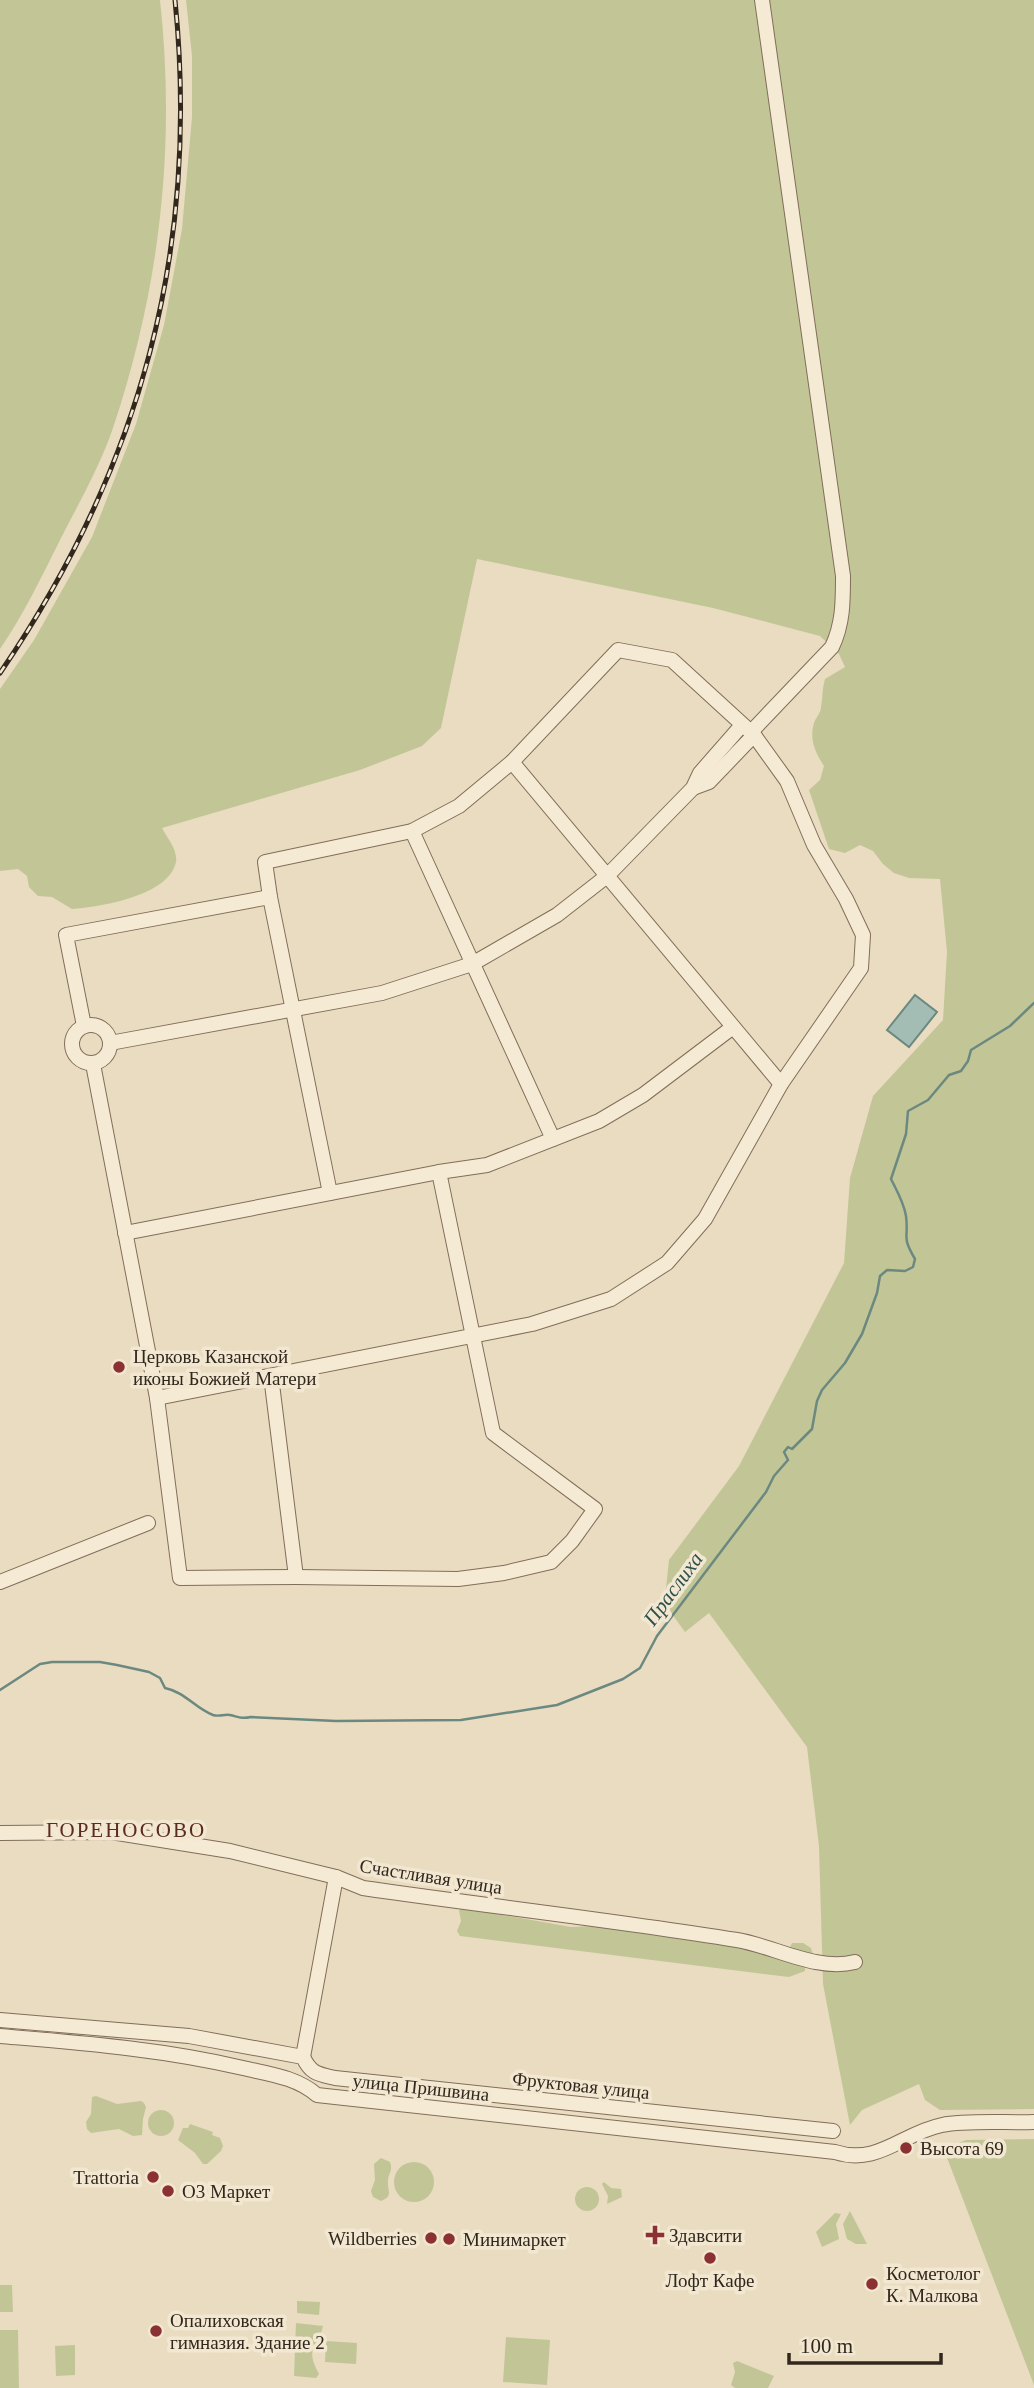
<svg xmlns="http://www.w3.org/2000/svg" width="1034" height="2388" viewBox="0 0 1034 2388" font-family="Georgia,serif">
  <rect width="100%" height="100%" fill="#e9dcc1"/>
  <!-- green -->
  <g fill="#c2c696">
    <path d="M0 0H160C176 146 160 288 113 428 100 466 79 503 61 538 42 576 24 614 0 649Z"/>
    <path d="M186 0H1034V2109L940 2110 925 2100 919 2084 862 2110 850 2125 823 1984 819 1846 807 1747 709 1613 685 1632 672 1614 665 1598 669 1560 739 1466 844 1263 850 1178 873 1096 943 1020 947 952 940 879 909 878 894 873 883 864 873 851 860 845 845 853 829 849 809 790 820 780 824 766C815 752 809 739 814 723 816 717 821 713 821 707 823 697 822 689 825 679L845 667 839 654 820 636 713 608 477 559 441 728 422 746 360 770 162 828C167 838 178 850 176 862 169 896 100 907 72 909L52 897 38 896 29 887 27 876 18 869 0 871V689L34 640 92 537 136 424 164 325 182 229 192 117V56Z"/>
    <path d="M464 1908 571 1927 591 1926 735 1947 789 1949 792 1943H803L811 1948 813 1955 805 1964V1971L789 1977 460 1936 457 1931 461 1921 459 1910Z"/>
    <path d="M96 2096 117 2104 141 2101 144 2103 146 2107 143 2119 142 2135 133 2136 119 2129 91 2133 87 2129 86 2122 91 2114 92 2097Z"/>
    <circle cx="161" cy="2123" r="13"/>
    <path d="M190 2124 213 2132 212 2135 220 2138 223 2146 221 2151 207 2164H203L195 2153 178 2140 183 2128H188Z"/>
    <path d="M1034 2139V2385L946 2155 948 2147 966 2140Z"/>
    <path d="M381 2158 390 2162C393 2171 389 2172 388 2180 387 2191 394 2196 381 2201L373 2197 371 2191 375 2180 374 2164Z"/>
    <circle cx="414" cy="2182" r="20"/>
    <path d="M604 2182 611 2188 621 2189 622 2197 607 2204 608 2196 602 2184Z"/>
    <circle cx="587" cy="2199" r="12"/>
    <path d="M850 2211 867 2244H856L847 2239 843 2224Z"/>
    <path d="M835 2213 841 2214 836 2224 839 2239 822 2247 816 2232Z"/>
    <path d="M0 2285H12L13 2312H0Z"/>
    <path d="M297 2301 320 2302 319 2315 297 2313Z"/>
    <path d="M296 2323 323 2326C318 2349 304 2346 319 2374L316 2378 294 2376Z"/>
    <path d="M0 2330H18L19 2388H0Z"/>
    <path d="M506 2337 550 2340 547 2385 503 2382Z"/>
    <path d="M326 2341 357 2343 356 2364 325 2362Z"/>
    <path d="M75 2345V2375L56 2376 55 2346Z"/>
    <path d="M737 2361 774 2376 768 2388H735L731 2385 735 2372 733 2363Z"/>
  </g>
  <!-- water -->
  <path fill="#a3bcb4" stroke="#6c8981" stroke-width="2" d="M915 995 937 1012 909 1047 887 1030Z"/>
  <g fill="none" stroke-linecap="round" stroke-linejoin="round">
    <!-- stream -->
    <path stroke="#6c8981" stroke-width="2.5" d="M0 1690 40 1664 52 1662H100L117 1665 149 1672 160 1678 165 1688C185 1692 195 1708 213 1715 219 1717 224 1714 230 1715 239 1717 241 1719 251 1717L336 1721 461 1720 557 1705 623 1679 640 1668 657 1636 766 1492 774 1476 788 1460 784 1452 788 1447 792 1449 812 1429 817 1401 822 1390 845 1363 862 1334 877 1293 880 1276 887 1270 905 1271 913 1267 915 1259C901 1235 909 1239 906 1216 904 1203 897 1191 891 1179L906 1134 908 1111 928 1100 949 1075 961 1071 968 1061 971 1050 1010 1026 1034 1003"/>
    <defs>
      <g id="minor">
        <path d="M751 732 832 647C843 624 843 602 843 576L762 0"/>
        <path d="M512 762 781 1084"/>
        <path d="M693 788 709 782 754 735"/>
        <path d="M412 831 553 1139"/>
        <circle cx="91" cy="1044" r="19"/>
        <path d="M84 1026 66 935 270 897"/>
        <path d="M110 1043 382 993 472 964 557 915 607 876 693 788 700 773 742 725"/>
        <path d="M93 1064 157 1398 180 1578 296 1577 458 1579 504 1573 551 1562 572 1541 595 1509 493 1433 439 1172"/>
        <path d="M125 1233 439 1172 487 1165 599 1121 643 1095 733 1027"/>
        <path d="M271 1376 296 1577"/>
        <path d="M157 1398 532 1324 611 1299 667 1263 705 1219 781 1084 861 968 863 935 846 899 814 845 787 781 754 735 672 660 618 650 512 762 459 806 412 831 265 862 270 897 330 1193"/>
        <path d="M0 1582 148 1523"/>
        <path d="M0 1833 111 1832 230 1851 336 1877 363 1888C487 1906 613 1920 737 1940 774 1946 817 1972 855 1962"/>
        <path d="M0 2020 189 2036 303 2057C311 2074 318 2074 335 2078L833 2131"/>
        <path d="M0 2036C82 2043 163 2049 243 2068 269 2074 296 2077 317 2095L835 2152C878 2166 902 2133 942 2125 966 2120 1008 2123 1034 2122"/>
        <path d="M303 2057 336 1877"/>
      </g>
    </defs>
    <!-- minor casing -->
    <use href="#minor" stroke="#816e5a" stroke-width="16"/>
    <!-- minor -->
    <use href="#minor" stroke="#f5ead4" stroke-width="14"/>
    <defs>
      <path id="rail" d="M0 673C141 467 200 249 175 0"/>
    </defs>
    <!-- rail casing -->
    <use href="#rail" stroke="#32271d" stroke-width="5"/>
    <!-- rail -->
    <use href="#rail" stroke="#f2e7d0" stroke-width="2.5" stroke-dasharray="8" stroke-linecap="butt"/>
  </g>
  <!-- markers -->
  <g fill="#8b3033" stroke="#f2e7d0" stroke-width="2.5">
    <circle cx="119" cy="1367" r="7"/>
    <circle cx="906" cy="2148" r="7"/>
    <circle cx="153" cy="2177" r="7"/>
    <circle cx="168" cy="2191" r="7"/>
    <path d="M651.5 2224.5h7v7h7v7h-7v7h-7v-7h-7v-7h7z"/>
    <circle cx="431" cy="2238" r="7"/>
    <circle cx="449" cy="2239" r="7"/>
    <circle cx="710" cy="2258" r="7"/>
    <circle cx="872" cy="2284" r="7"/>
    <circle cx="156" cy="2331" r="7"/>
  </g>
  <g text-anchor="middle" stroke-width="7" stroke-linejoin="round" paint-order="stroke">
    <!-- poi labels -->
    <g font-size="19" fill="#32271d" stroke="#f2e7d0" text-anchor="start">
      <text x="133" y="1363">Церковь Казанской<tspan x="133" dy="22">иконы Божией Матери</tspan></text>
      <text x="920" y="2155">Высота 69</text>
      <text x="139" y="2184" text-anchor="end">Trattoria</text>
      <text x="182" y="2198">О3 Маркет</text>
      <text x="669" y="2242">Здавсити</text>
      <text x="417" y="2245" text-anchor="end">Wildberries</text>
      <text x="463" y="2246">Минимаркет</text>
      <text x="886" y="2280">Косметолог<tspan x="886" dy="22">К. Малкова</tspan></text>
      <text x="710" y="2287" text-anchor="middle">Лофт Кафе</text>
      <text x="170" y="2327">Опалиховская<tspan x="170" dy="22">гимназия. Здание 2</tspan></text>
    </g>
    <!-- street labels -->
    <g font-size="19" fill="#32271d" stroke="#f2e7d0">
      <text transform="translate(431 1876) rotate(9)" y="7">Счастливая улица</text>
      <text transform="translate(581 2085) rotate(6)" y="7">Фруктовая улица</text>
      <text transform="translate(421 2087) rotate(6)" y="7">улица Пришвина</text>
    </g>
    <!-- water labels -->
    <g font-size="21" font-style="italic" fill="#2e514e" stroke="#f2e7d0">
      <text transform="translate(673 1589) rotate(-54)" y="7">Праслиха</text>
    </g>
    <!-- neighbourhood labels -->
    <g font-size="21" letter-spacing="2" fill="#5b2b21" stroke="#f2e7d0">
      <text x="126" y="1837">ГОРЕНОСОВО</text>
    </g>
  </g>
  <!-- scale -->
  <path d="M789 2353v10h152v-10" fill="none" stroke="#32271d" stroke-width="3.5"/>
  <text x="800" y="2353" font-size="21" fill="#32271d" stroke="#f2e7d0" stroke-width="5" paint-order="stroke">100 m</text>
</svg>
